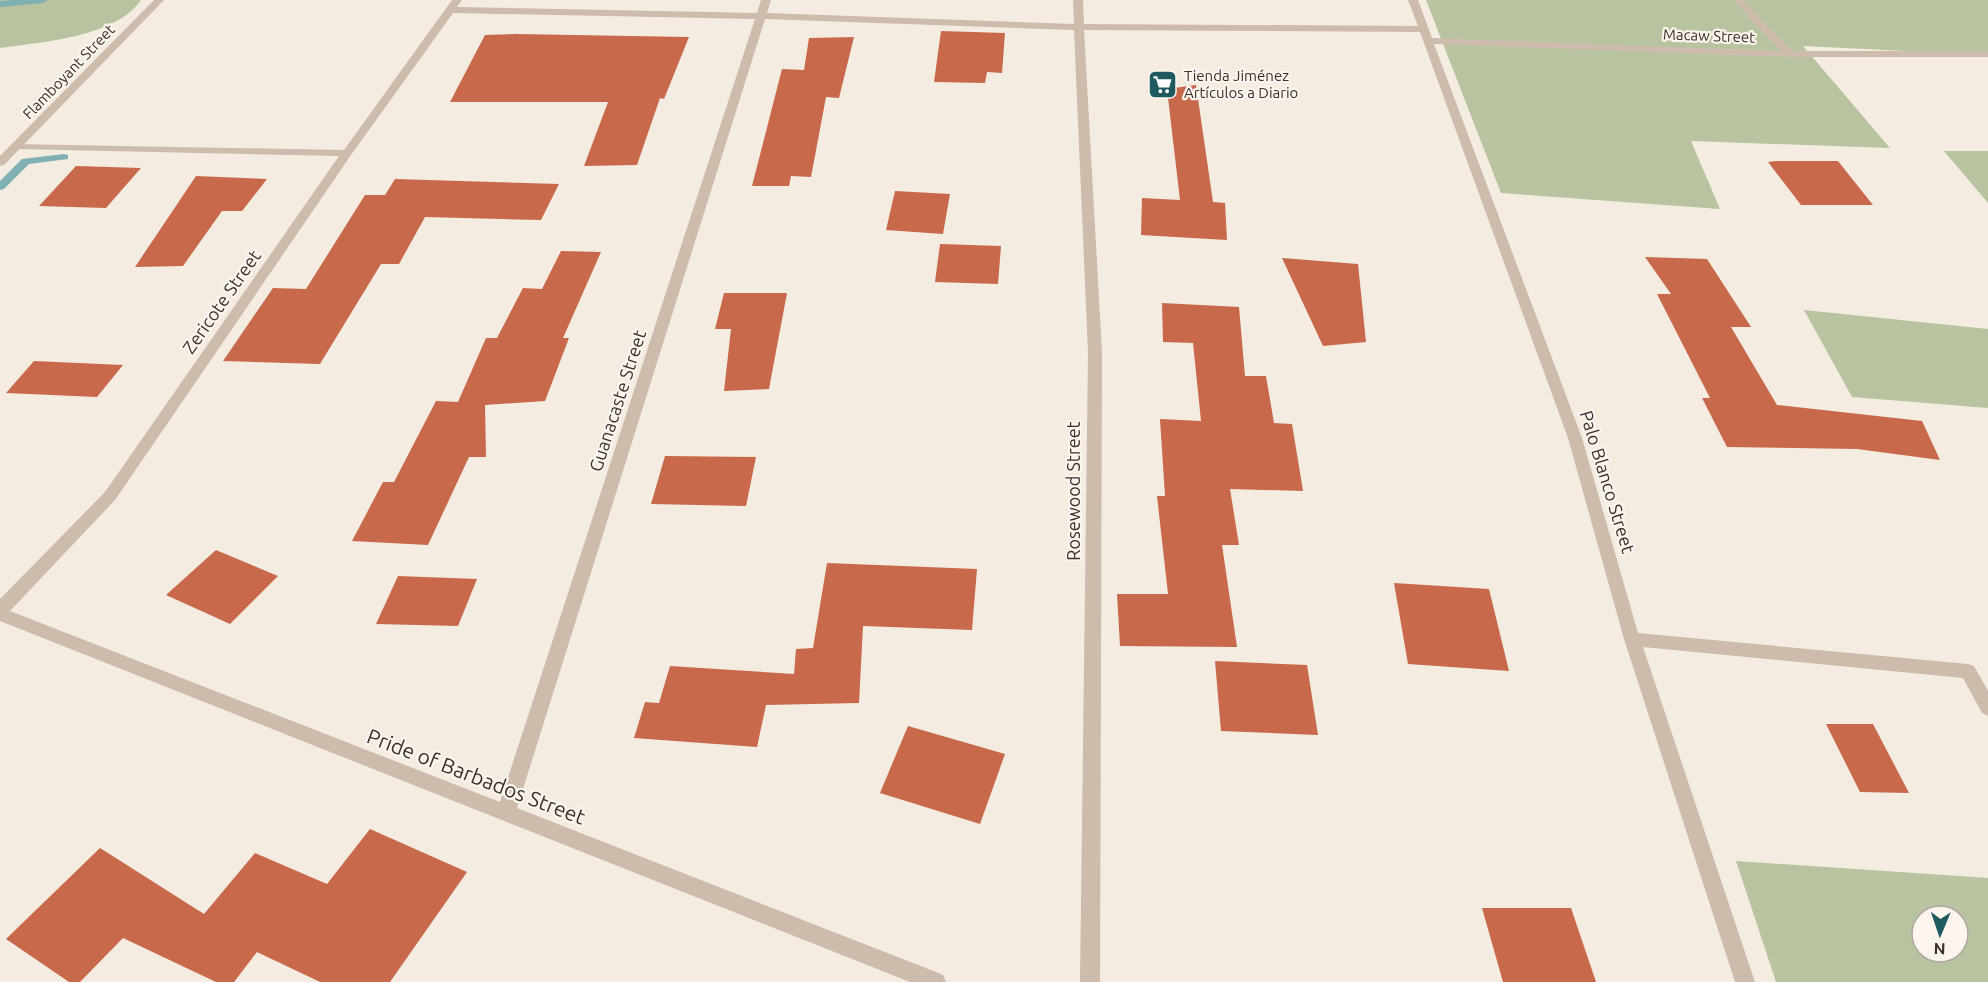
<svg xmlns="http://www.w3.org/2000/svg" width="1988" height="982" viewBox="0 0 1988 982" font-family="Ubuntu,sans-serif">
  <rect width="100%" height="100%" fill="#f4ebe1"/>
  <!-- green -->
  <g fill="#b8c4a0" fill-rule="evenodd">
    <path d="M0 0H141C116 37 42 42 0 48Z"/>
    <path d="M1426 0H1988V55L1803 46 1890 148 1691 141 1720 209 1501 193Z"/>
    <path d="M1944 151H1988V203Z"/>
    <path d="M1804 310 1988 329V408L1852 397Z"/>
    <path d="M1736 861 1988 878V982H1776ZM1922 916H1958V952H1922Z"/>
  </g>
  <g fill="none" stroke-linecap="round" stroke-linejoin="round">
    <!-- stream -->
    <g fill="#7fb0b2" fill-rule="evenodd">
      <path d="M15 0H47L43 3 0 7V1Z"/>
      <path d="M64 154 68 155V159L29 164 4 189 0 190V181L22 159Z"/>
    </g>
  </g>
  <!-- building -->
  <g fill="#c8694b">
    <path d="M941 31 1005 33 1002 73 987 72 985 83 934 82Z"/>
    <path d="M516 34 689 37 664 99 660 98 637 165 584 166 608 102H450L485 35Z"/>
    <path d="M854 37 839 98 826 97 811 177 791 176 789 186H752L782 69 804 70 809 38Z"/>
    <path d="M1196 85 1213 202 1225 203 1227 240 1141 235 1142 198 1180 200 1167 89Z"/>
    <path d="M1776 161H1838L1873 205H1801L1768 162Z"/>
    <path d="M76 166 141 168 106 208 39 206Z"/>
    <path d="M196 176 267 179 242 211H222L183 266 135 267Z"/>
    <path d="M395 179 559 184 541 220 425 217 399 264H381L320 364 223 361 273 288 306 289 365 195H385Z"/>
    <path d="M895 191 950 194 943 234 886 230Z"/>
    <path d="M940 244 1001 246 998 284 935 282Z"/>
    <path d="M561 251 601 252 563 338H569L545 401 485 405 486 457H469L428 545 352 541 383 482H394L436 401 458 402 486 338H497L523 288 542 289Z"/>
    <path d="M1645 257 1707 259 1751 327H1731L1777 405 1922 421 1940 460 1857 449 1727 447 1702 398H1710L1657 294H1671Z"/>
    <path d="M1282 258 1358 264 1366 342 1323 346Z"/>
    <path d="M724 293H787L769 389 724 391 731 329H715Z"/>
    <path d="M1162 303 1239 307 1245 376H1266L1274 423 1292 424 1303 491 1230 489 1239 545H1222L1237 647 1120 646 1117 594H1168L1157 496H1165L1160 419 1201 421 1193 343 1163 342Z"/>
    <path d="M34 361 123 365 97 397 6 393Z"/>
    <path d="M665 456 756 457 746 506 651 504Z"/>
    <path d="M216 550 278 576 230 624 166 595Z"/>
    <path d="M827 563 977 569 972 630 863 626 859 703 766 705 757 747 634 738 645 702 659 703 670 666 794 674 796 649 813 648Z"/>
    <path d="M398 576 477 579 458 626 376 624Z"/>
    <path d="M1394 583 1489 589 1509 671 1408 664Z"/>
    <path d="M1215 661 1307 665 1318 735 1221 731Z"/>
    <path d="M1826 724H1873L1909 793 1860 792Z"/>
    <path d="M908 726 1005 754 980 824 880 793Z"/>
    <path d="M370 829 467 872 390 982H320L257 952 234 982H216L123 938 80 982H69L6 939 100 848 204 914 255 853 327 884Z"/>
    <path d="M1482 908H1571L1596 982H1503Z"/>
  </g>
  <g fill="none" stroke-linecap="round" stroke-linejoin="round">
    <!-- minor -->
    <path fill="#cdbbac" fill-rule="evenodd" d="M452 0H462L457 7 757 13 761 0H771L767 13 1074 24 1073 0H1083L1084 24 1418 26 1408 0H1418L1432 38 1781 51 1733 0H1743L1793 51H1988V57H1790L1434 44 1582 438 1638 633 1968 664 1974 666 1988 691V716L1982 713 1963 678 1643 647 1755 982H1735L1624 639 1568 438 1420 32 1084 30 1102 352 1100 982H1080L1088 352 1074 30 765 19 517 808 936 972 943 975 946 982H910L0 621V599L105 492 339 156 18 149 14 148V144L344 150ZM453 13 755 19 500 802 10 611 115 500 351 155Z"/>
    <!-- tertiary -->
    <path fill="#cdbbac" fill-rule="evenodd" d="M154 0H164L4 165 0 166V156Z"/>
  </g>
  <!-- icons -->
  <defs>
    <symbol id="supermarket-square" viewBox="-11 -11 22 22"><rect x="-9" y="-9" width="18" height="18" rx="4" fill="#1f5a5e" stroke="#fbf5ee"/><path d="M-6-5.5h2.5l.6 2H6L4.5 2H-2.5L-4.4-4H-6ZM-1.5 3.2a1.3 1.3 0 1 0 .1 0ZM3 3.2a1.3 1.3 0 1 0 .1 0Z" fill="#fff"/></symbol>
  </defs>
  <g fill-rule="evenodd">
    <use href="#supermarket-square" x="1146" y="68" width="33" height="33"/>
  </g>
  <g text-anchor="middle" stroke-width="4.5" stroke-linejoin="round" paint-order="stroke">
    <!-- far-street labels -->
    <g font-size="15" fill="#3b302b" stroke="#fbf5ee">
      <text transform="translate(1709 36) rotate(2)" y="5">Macaw Street</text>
      <text transform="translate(69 72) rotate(-46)" y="5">Flamboyant Street</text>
    </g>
    <!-- far-poi labels -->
    <g font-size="15" fill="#3b302b" stroke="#fbf5ee" text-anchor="start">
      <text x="1184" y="81">Tienda Jiménez<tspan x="1184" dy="17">Artículos a Diario</tspan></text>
    </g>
    <!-- street labels -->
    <g font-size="18" fill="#3b302b" stroke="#fbf5ee">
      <text transform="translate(222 302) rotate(-55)" y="6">Zericote Street</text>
      <text transform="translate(618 401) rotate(-72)" y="6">Guanacaste Street</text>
      <text transform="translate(1607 482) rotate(73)" y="6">Palo Blanco Street</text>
      <text transform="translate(1074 491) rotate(-90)" y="6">Rosewood Street</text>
    </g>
    <!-- near-street labels -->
    <g font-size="21" fill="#3b302b" stroke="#fbf5ee">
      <text transform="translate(476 777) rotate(21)" y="7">Pride of Barbados Street</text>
    </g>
  </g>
  <!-- north arrow -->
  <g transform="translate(1940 934) rotate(182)"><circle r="28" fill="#fbf5ee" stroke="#aea6a0" stroke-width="1.5"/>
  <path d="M0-4.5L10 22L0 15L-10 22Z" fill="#1f5a5e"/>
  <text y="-9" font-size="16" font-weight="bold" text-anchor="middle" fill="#3b302b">N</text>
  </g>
</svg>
